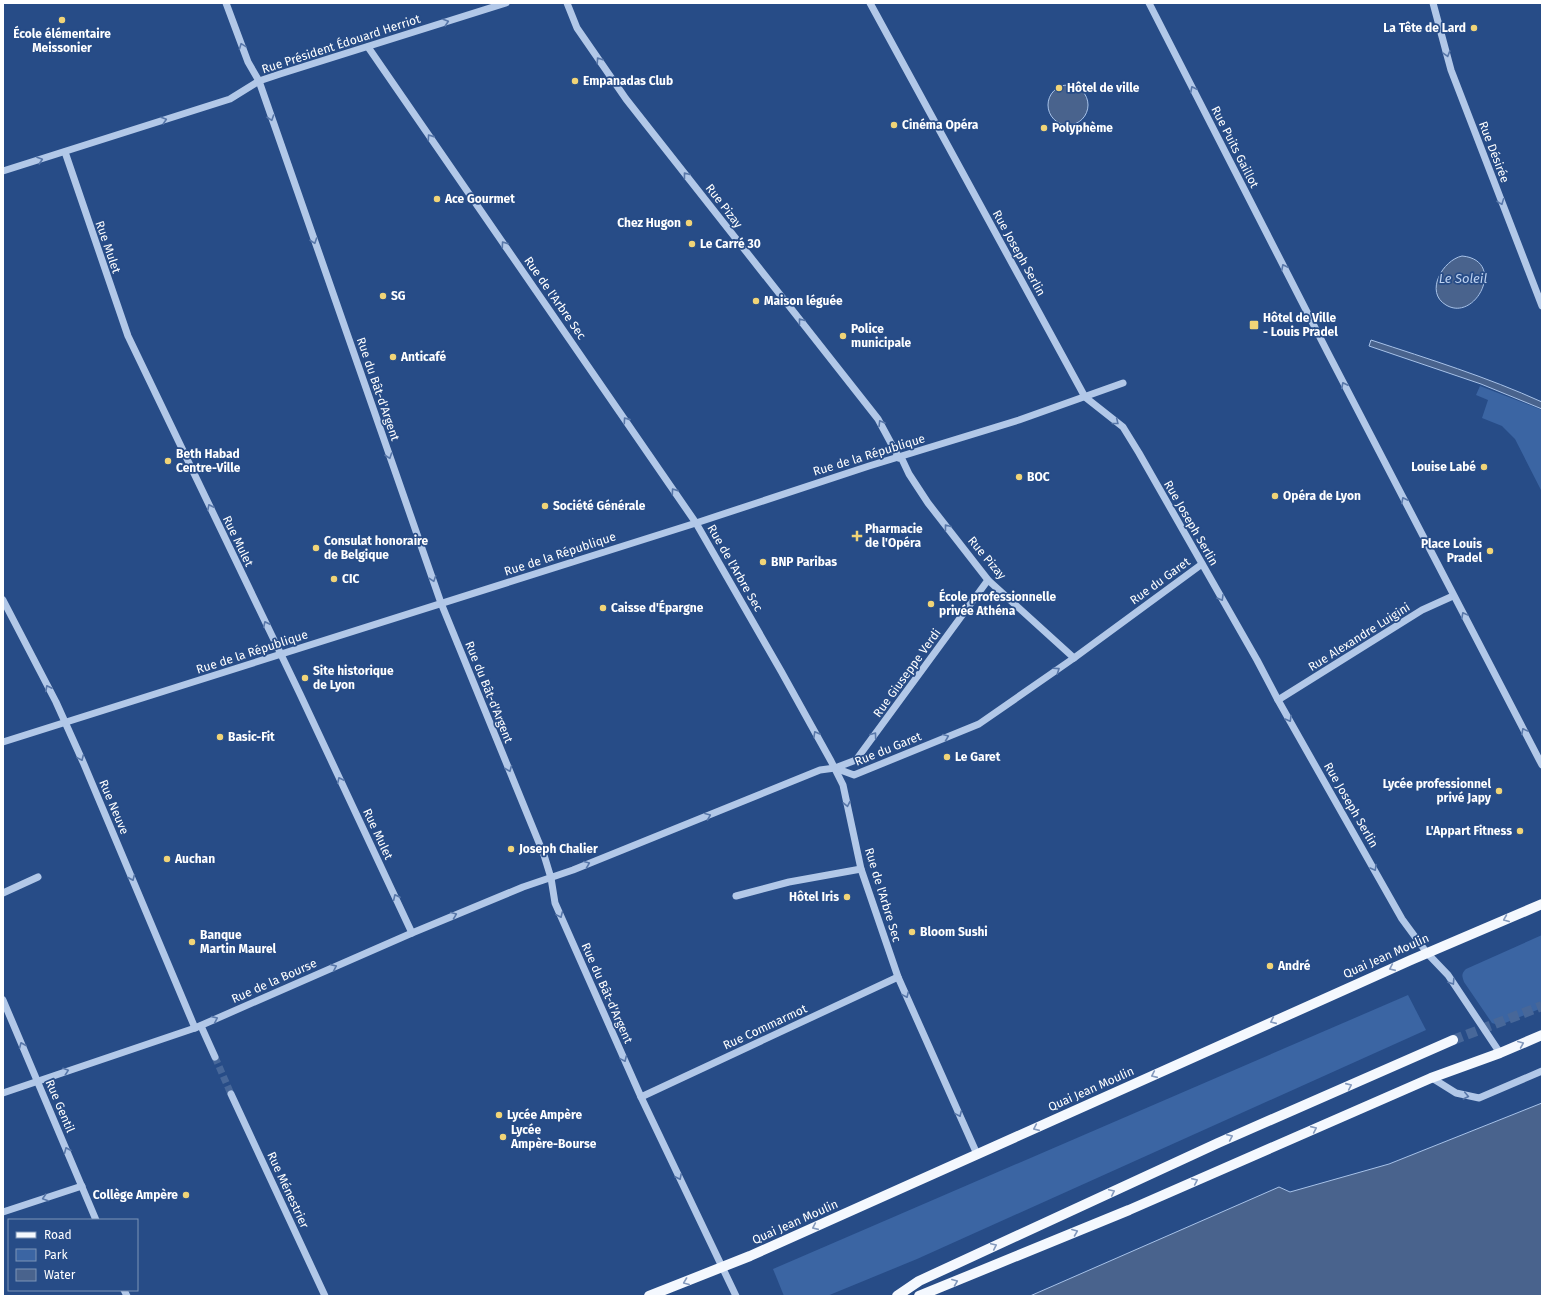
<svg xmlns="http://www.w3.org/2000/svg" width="1545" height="1299" viewBox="0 0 1545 1299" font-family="'Fira Sans',sans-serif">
  <rect width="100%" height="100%" fill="#274c87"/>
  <!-- green -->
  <g fill="#3b65a3">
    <path d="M1480 386 1542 410V492L1515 439 1502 426 1482 418 1488 400 1476 395Z"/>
    <path d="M1542 935V1008L1505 1023 1498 1025 1492 1023 1464 982C1462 976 1461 974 1466 969Z"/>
    <path d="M1408 995 1426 1030 917 1259 827 1296H784L773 1269Z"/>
  </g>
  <!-- water -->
  <g fill="#49638d" stroke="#a7c2e9">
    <circle cx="1068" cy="105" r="20"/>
    <path d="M1462 256C1507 260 1476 323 1446 305 1424 292 1443 260 1462 256Z"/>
    <path d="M1371 340C1429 359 1487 377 1542 402V409L1481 384 1369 346Z"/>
    <path d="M1542 1103V1296H1030L1279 1187 1290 1192 1389 1164Z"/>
  </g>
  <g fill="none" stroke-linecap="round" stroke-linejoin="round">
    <!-- minor-tunnel -->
    <path stroke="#476799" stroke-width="7" stroke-dasharray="7 3.5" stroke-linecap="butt" d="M215 1057 231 1094"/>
    <!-- major-tunnel -->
    <path stroke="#476799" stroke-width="10" stroke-dasharray="10 5" stroke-linecap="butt" d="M1453 1040 1542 1006"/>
    <!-- minor -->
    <g stroke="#b2c8e8" stroke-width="7">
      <path d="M226 3 248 62 259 81 441 603 544 855 551 878 555 903 641 1097 736 1296"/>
      <path d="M567 3 577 28 626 99 878 419 899 458"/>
      <path d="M870 3 1085 397 1123 427 1139 453 1257 660 1278 700 1402 919 1427 953 1448 975 1500 1053"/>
      <path d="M1149 3 1328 353 1542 765"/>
      <path d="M1433 3 1451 70 1542 306"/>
      <path d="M368 47 696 523 781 671 831 761 843 785 861 869 898 977 977 1154"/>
      <path d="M65 152 128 336 300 694 412 933"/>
      <path d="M3 171 230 99 259 81 280 74 506 3"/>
      <path d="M901 457 909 474 928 503 988 580 1074 658"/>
      <path d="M3 600 56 702 83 762 195 1028"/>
      <path d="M1278 700 1422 610 1453 596"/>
      <path d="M3 742 696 523 869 466 1019 420 1123 383"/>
      <path d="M835 768 856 760 988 580"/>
      <path d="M3 893 38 877"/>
      <path d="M736 896 789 882 861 869"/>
      <path d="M3 1000 96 1220"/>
      <path d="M201 1026 215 1057"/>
      <path d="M1432 1078 1456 1093 1479 1098 1542 1071"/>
      <path d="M3 1093 195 1028 412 933 523 887 573 870 820 770 835 768 854 775 979 724 1074 658 1202 564"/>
      <path d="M231 1094 325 1296"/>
      <path d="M641 1097 898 977"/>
      <path d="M3 1212 82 1186"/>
      <path d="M124 1290 127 1296"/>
    </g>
    <!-- major -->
    <g stroke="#f4f8fe" stroke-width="10">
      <path d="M649 1296 750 1256 1411 960 1542 904"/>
      <path d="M897 1296 919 1281 1218 1143 1453 1040"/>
      <path d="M919 1296 1129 1210 1431 1078 1500 1053 1542 1035"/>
    </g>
  </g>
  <!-- one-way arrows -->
  <defs><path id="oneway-chevron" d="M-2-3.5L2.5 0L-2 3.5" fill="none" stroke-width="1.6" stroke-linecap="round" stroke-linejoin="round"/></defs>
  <g stroke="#5877a9">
    <use href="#oneway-chevron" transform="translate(446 22) rotate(-18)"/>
    <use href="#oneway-chevron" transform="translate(242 46) rotate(-111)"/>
    <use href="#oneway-chevron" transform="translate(1447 54) rotate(74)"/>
    <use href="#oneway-chevron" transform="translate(599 60) rotate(-124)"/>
    <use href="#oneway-chevron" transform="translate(1193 89) rotate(-117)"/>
    <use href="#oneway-chevron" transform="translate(271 118) rotate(71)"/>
    <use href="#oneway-chevron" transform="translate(164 120) rotate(-18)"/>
    <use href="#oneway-chevron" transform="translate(430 137) rotate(-125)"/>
    <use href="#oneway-chevron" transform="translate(40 160) rotate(-18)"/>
    <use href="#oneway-chevron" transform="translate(686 175) rotate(-128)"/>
    <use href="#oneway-chevron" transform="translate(1501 202) rotate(69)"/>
    <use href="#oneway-chevron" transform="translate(314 241) rotate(71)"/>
    <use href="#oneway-chevron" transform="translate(504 244) rotate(-125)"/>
    <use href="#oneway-chevron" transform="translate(1284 267) rotate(-117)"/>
    <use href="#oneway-chevron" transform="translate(801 321) rotate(-128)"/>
    <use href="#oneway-chevron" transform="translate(1344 385) rotate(-117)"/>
    <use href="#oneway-chevron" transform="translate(626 420) rotate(-125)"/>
    <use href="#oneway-chevron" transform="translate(1116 422) rotate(39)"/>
    <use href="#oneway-chevron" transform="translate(881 423) rotate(-121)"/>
    <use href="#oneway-chevron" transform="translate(389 456) rotate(71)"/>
    <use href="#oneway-chevron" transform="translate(674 491) rotate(-125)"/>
    <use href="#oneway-chevron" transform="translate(1404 500) rotate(-117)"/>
    <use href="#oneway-chevron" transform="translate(210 507) rotate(-116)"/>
    <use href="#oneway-chevron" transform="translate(947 527) rotate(-128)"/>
    <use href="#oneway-chevron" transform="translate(433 579) rotate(71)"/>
    <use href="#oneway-chevron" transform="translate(1221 598) rotate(60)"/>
    <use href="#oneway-chevron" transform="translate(1464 615) rotate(-118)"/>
    <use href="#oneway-chevron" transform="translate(266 624) rotate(-115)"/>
    <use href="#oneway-chevron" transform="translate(1057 670) rotate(-34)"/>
    <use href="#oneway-chevron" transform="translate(48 688) rotate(-117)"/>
    <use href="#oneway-chevron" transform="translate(1289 719) rotate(60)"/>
    <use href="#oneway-chevron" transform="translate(1524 731) rotate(-118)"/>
    <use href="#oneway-chevron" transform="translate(816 734) rotate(-119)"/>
    <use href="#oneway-chevron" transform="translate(874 735) rotate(-54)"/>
    <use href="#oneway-chevron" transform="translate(946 737) rotate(-22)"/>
    <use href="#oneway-chevron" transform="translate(81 758) rotate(66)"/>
    <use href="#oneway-chevron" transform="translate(509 769) rotate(68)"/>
    <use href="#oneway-chevron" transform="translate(340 780) rotate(-115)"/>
    <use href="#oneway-chevron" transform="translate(847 804) rotate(78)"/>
    <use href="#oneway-chevron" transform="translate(708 816) rotate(-22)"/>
    <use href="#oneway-chevron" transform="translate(587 864) rotate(-22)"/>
    <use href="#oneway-chevron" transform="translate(1374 868) rotate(60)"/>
    <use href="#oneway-chevron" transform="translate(132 878) rotate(67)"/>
    <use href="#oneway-chevron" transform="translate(396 897) rotate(-115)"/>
    <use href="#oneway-chevron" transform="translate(454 915) rotate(-22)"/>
    <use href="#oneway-chevron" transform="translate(560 915) rotate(66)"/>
    <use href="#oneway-chevron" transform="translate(334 967) rotate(-24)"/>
    <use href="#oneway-chevron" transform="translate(1452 982) rotate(57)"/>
    <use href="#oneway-chevron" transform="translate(906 995) rotate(66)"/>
    <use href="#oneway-chevron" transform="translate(215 1019) rotate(-24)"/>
    <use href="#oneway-chevron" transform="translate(22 1045) rotate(-113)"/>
    <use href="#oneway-chevron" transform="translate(624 1059) rotate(66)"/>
    <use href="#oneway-chevron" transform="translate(66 1071) rotate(-19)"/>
    <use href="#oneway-chevron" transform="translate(1466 1096) rotate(12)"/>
    <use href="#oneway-chevron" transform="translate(959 1114) rotate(66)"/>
    <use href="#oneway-chevron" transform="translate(67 1150) rotate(-113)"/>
    <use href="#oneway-chevron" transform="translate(679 1177) rotate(64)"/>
    <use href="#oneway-chevron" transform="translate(45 1198) rotate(162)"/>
  </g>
  <g stroke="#8399bd">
    <use href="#oneway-chevron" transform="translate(1506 919) rotate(157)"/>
    <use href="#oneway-chevron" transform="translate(1392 968) rotate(156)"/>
    <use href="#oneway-chevron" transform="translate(1273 1021) rotate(156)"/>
    <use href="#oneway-chevron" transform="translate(1521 1044) rotate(-23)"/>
    <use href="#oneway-chevron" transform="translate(1154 1075) rotate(156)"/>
    <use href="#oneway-chevron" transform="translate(1349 1086) rotate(-24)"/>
    <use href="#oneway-chevron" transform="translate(1036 1128) rotate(156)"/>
    <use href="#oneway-chevron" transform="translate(1314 1129) rotate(-24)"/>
    <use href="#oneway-chevron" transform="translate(1230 1137) rotate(-24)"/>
    <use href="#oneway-chevron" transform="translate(1195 1181) rotate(-24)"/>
    <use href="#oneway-chevron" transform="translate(1112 1192) rotate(-25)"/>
    <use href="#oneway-chevron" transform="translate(815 1227) rotate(156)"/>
    <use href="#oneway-chevron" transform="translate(1075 1232) rotate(-22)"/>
    <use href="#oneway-chevron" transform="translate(994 1246) rotate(-25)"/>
    <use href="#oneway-chevron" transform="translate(686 1282) rotate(159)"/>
    <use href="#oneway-chevron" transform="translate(955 1282) rotate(-22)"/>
  </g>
  <!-- markers -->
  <g fill="#f1d477" stroke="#274c87" stroke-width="1.5">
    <circle cx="62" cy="20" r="4"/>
    <circle cx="1474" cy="28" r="4"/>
    <circle cx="575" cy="81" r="4"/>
    <circle cx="1059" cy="88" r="4"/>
    <circle cx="894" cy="125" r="4"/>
    <circle cx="1044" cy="128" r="4"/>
    <circle cx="437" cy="199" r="4"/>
    <circle cx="689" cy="223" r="4"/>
    <circle cx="692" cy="244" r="4"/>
    <circle cx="383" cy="296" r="4"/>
    <circle cx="756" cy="301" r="4"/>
    <rect x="1249" y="320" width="10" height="10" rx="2"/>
    <circle cx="843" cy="336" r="4"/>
    <circle cx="393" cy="357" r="4"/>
    <circle cx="168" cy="461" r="4"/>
    <circle cx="1484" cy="467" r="4"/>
    <circle cx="1019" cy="477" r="4"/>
    <circle cx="1275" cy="496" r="4"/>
    <circle cx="545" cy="506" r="4"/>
    <path d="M855 530h4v4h4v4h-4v4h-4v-4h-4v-4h4z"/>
    <circle cx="316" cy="548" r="4"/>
    <circle cx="1490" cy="551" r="4"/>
    <circle cx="763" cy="562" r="4"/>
    <circle cx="334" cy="579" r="4"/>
    <circle cx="931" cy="604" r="4"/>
    <circle cx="603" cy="608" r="4"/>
    <circle cx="305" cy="678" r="4"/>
    <circle cx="220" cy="737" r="4"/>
    <circle cx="947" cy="757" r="4"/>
    <circle cx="1499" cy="791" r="4"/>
    <circle cx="1520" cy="831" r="4"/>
    <circle cx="511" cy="849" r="4"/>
    <circle cx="167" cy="859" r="4"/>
    <circle cx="847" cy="897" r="4"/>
    <circle cx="912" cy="932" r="4"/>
    <circle cx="192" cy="942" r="4"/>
    <circle cx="1270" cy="966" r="4"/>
    <circle cx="499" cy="1115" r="4"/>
    <circle cx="503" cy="1137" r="4"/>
    <circle cx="186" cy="1195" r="4"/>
  </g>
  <g text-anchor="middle" stroke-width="3.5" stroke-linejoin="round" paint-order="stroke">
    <!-- poi labels -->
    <g font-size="12" font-weight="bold" fill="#fff" stroke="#274c87" text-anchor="start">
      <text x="1466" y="32" text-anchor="end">La Tête de Lard</text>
      <text x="62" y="38" text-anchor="middle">École élémentaire<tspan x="62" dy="14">Meissonier</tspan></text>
      <text x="583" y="85">Empanadas Club</text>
      <text x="1067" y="92">Hôtel de ville</text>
      <text x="902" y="129">Cinéma Opéra</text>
      <text x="1052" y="132">Polyphème</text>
      <text x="445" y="203">Ace Gourmet</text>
      <text x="681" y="227" text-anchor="end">Chez Hugon</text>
      <text x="700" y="248">Le Carré 30</text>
      <text x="391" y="300">SG</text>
      <text x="764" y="305">Maison léguée</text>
      <text x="1263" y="322">Hôtel de Ville<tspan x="1263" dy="14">- Louis Pradel</tspan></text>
      <text x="851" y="333">Police<tspan x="851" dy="14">municipale</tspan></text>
      <text x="401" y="361">Anticafé</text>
      <text x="176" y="458">Beth Habad<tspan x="176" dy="14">Centre-Ville</tspan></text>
      <text x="1476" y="471" text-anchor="end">Louise Labé</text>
      <text x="1027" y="481">BOC</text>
      <text x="1283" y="500">Opéra de Lyon</text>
      <text x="553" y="510">Société Générale</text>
      <text x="865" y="533">Pharmacie<tspan x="865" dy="14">de l'Opéra</tspan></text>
      <text x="324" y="545">Consulat honoraire<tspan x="324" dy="14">de Belgique</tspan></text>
      <text x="1482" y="548" text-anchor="end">Place Louis<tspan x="1482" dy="14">Pradel</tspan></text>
      <text x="771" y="566">BNP Paribas</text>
      <text x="342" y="583">CIC</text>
      <text x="939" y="601">École professionnelle<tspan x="939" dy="14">privée Athéna</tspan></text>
      <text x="611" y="612">Caisse d'Épargne</text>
      <text x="313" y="675">Site historique<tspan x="313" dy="14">de Lyon</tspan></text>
      <text x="228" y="741">Basic-Fit</text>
      <text x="955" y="761">Le Garet</text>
      <text x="1491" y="788" text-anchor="end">Lycée professionnel<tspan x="1491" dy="14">privé Japy</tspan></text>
      <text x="1512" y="835" text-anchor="end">L'Appart Fitness</text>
      <text x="519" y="853">Joseph Chalier</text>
      <text x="175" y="863">Auchan</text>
      <text x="839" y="901" text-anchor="end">Hôtel Iris</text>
      <text x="920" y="936">Bloom Sushi</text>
      <text x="200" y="939">Banque<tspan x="200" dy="14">Martin Maurel</tspan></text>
      <text x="1278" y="970">André</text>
      <text x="507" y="1119">Lycée Ampère</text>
      <text x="511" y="1134">Lycée<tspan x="511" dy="14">Ampère-Bourse</tspan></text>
      <text x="178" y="1199" text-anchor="end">Collège Ampère</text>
    </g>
    <!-- street labels -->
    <g font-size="12" fill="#fff" stroke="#274c87">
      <text transform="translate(341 44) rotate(-18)" y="4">Rue Président Édouard Herriot</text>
      <text transform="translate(1235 147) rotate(63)" y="4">Rue Puits Gaillot</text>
      <text transform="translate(1494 152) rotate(69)" y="4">Rue Désirée</text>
      <text transform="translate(724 206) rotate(52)" y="4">Rue Pizay</text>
      <text transform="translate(108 247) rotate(71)" y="4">Rue Mulet</text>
      <text transform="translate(1019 253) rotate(61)" y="4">Rue Joseph Serlin</text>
      <text transform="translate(555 298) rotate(55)" y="4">Rue de l'Arbre Sec</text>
      <text transform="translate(378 389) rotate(71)" y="4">Rue du Bât-d'Argent</text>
      <text transform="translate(869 455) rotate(-17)" y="4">Rue de la République</text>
      <text transform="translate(1191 523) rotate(60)" y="4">Rue Joseph Serlin</text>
      <text transform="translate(238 541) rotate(64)" y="4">Rue Mulet</text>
      <text transform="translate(560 554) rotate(-18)" y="4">Rue de la République</text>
      <text transform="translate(987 558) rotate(50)" y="4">Rue Pizay</text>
      <text transform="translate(735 568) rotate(60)" y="4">Rue de l'Arbre Sec</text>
      <text transform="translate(1160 581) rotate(-36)" y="4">Rue du Garet</text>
      <text transform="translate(1359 637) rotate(-32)" y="4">Rue Alexandre Luigini</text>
      <text transform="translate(252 652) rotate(-18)" y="4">Rue de la République</text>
      <text transform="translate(907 673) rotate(-54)" y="4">Rue Giuseppe Verdi</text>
      <text transform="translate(489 692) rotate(68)" y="4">Rue du Bât-d'Argent</text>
      <text transform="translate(888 749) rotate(-22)" y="4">Rue du Garet</text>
      <text transform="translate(1351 805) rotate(60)" y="4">Rue Joseph Serlin</text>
      <text transform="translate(114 807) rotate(67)" y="4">Rue Neuve</text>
      <text transform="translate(378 834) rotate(65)" y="4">Rue Mulet</text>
      <text transform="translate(883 895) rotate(73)" y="4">Rue de l'Arbre Sec</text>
      <text transform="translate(1386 956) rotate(-24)" y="4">Quai Jean Moulin</text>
      <text transform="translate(274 981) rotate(-24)" y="4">Rue de la Bourse</text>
      <text transform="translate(607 993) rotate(66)" y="4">Rue du Bât-d'Argent</text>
      <text transform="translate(765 1027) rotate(-25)" y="4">Rue Commarmot</text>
      <text transform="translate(1091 1089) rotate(-24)" y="4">Quai Jean Moulin</text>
      <text transform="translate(60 1106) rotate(67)" y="4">Rue Gentil</text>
      <text transform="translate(288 1190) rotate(65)" y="4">Rue Ménestrier</text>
      <text transform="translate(795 1222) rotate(-24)" y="4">Quai Jean Moulin</text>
    </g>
    <!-- water labels -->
    <g font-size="13" font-style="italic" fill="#bed2f0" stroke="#274c87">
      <text x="1463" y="283">Le Soleil</text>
    </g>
  </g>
  <!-- border -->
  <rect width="1545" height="1299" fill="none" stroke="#ffffff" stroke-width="8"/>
  <!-- legend -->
  <rect x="8" y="1219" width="130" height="72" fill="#274c87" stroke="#7d94b7"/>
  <rect x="16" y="1232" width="20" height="6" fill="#f4f8fe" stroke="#7d94b7"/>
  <text x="44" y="1239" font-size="12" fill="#ffffff">Road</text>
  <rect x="16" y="1249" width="20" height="12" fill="#3b65a3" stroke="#7d94b7"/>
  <text x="44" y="1259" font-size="12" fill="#ffffff">Park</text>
  <rect x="16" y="1269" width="20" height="12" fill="#49638d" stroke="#7d94b7"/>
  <text x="44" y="1279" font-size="12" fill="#ffffff">Water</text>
</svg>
